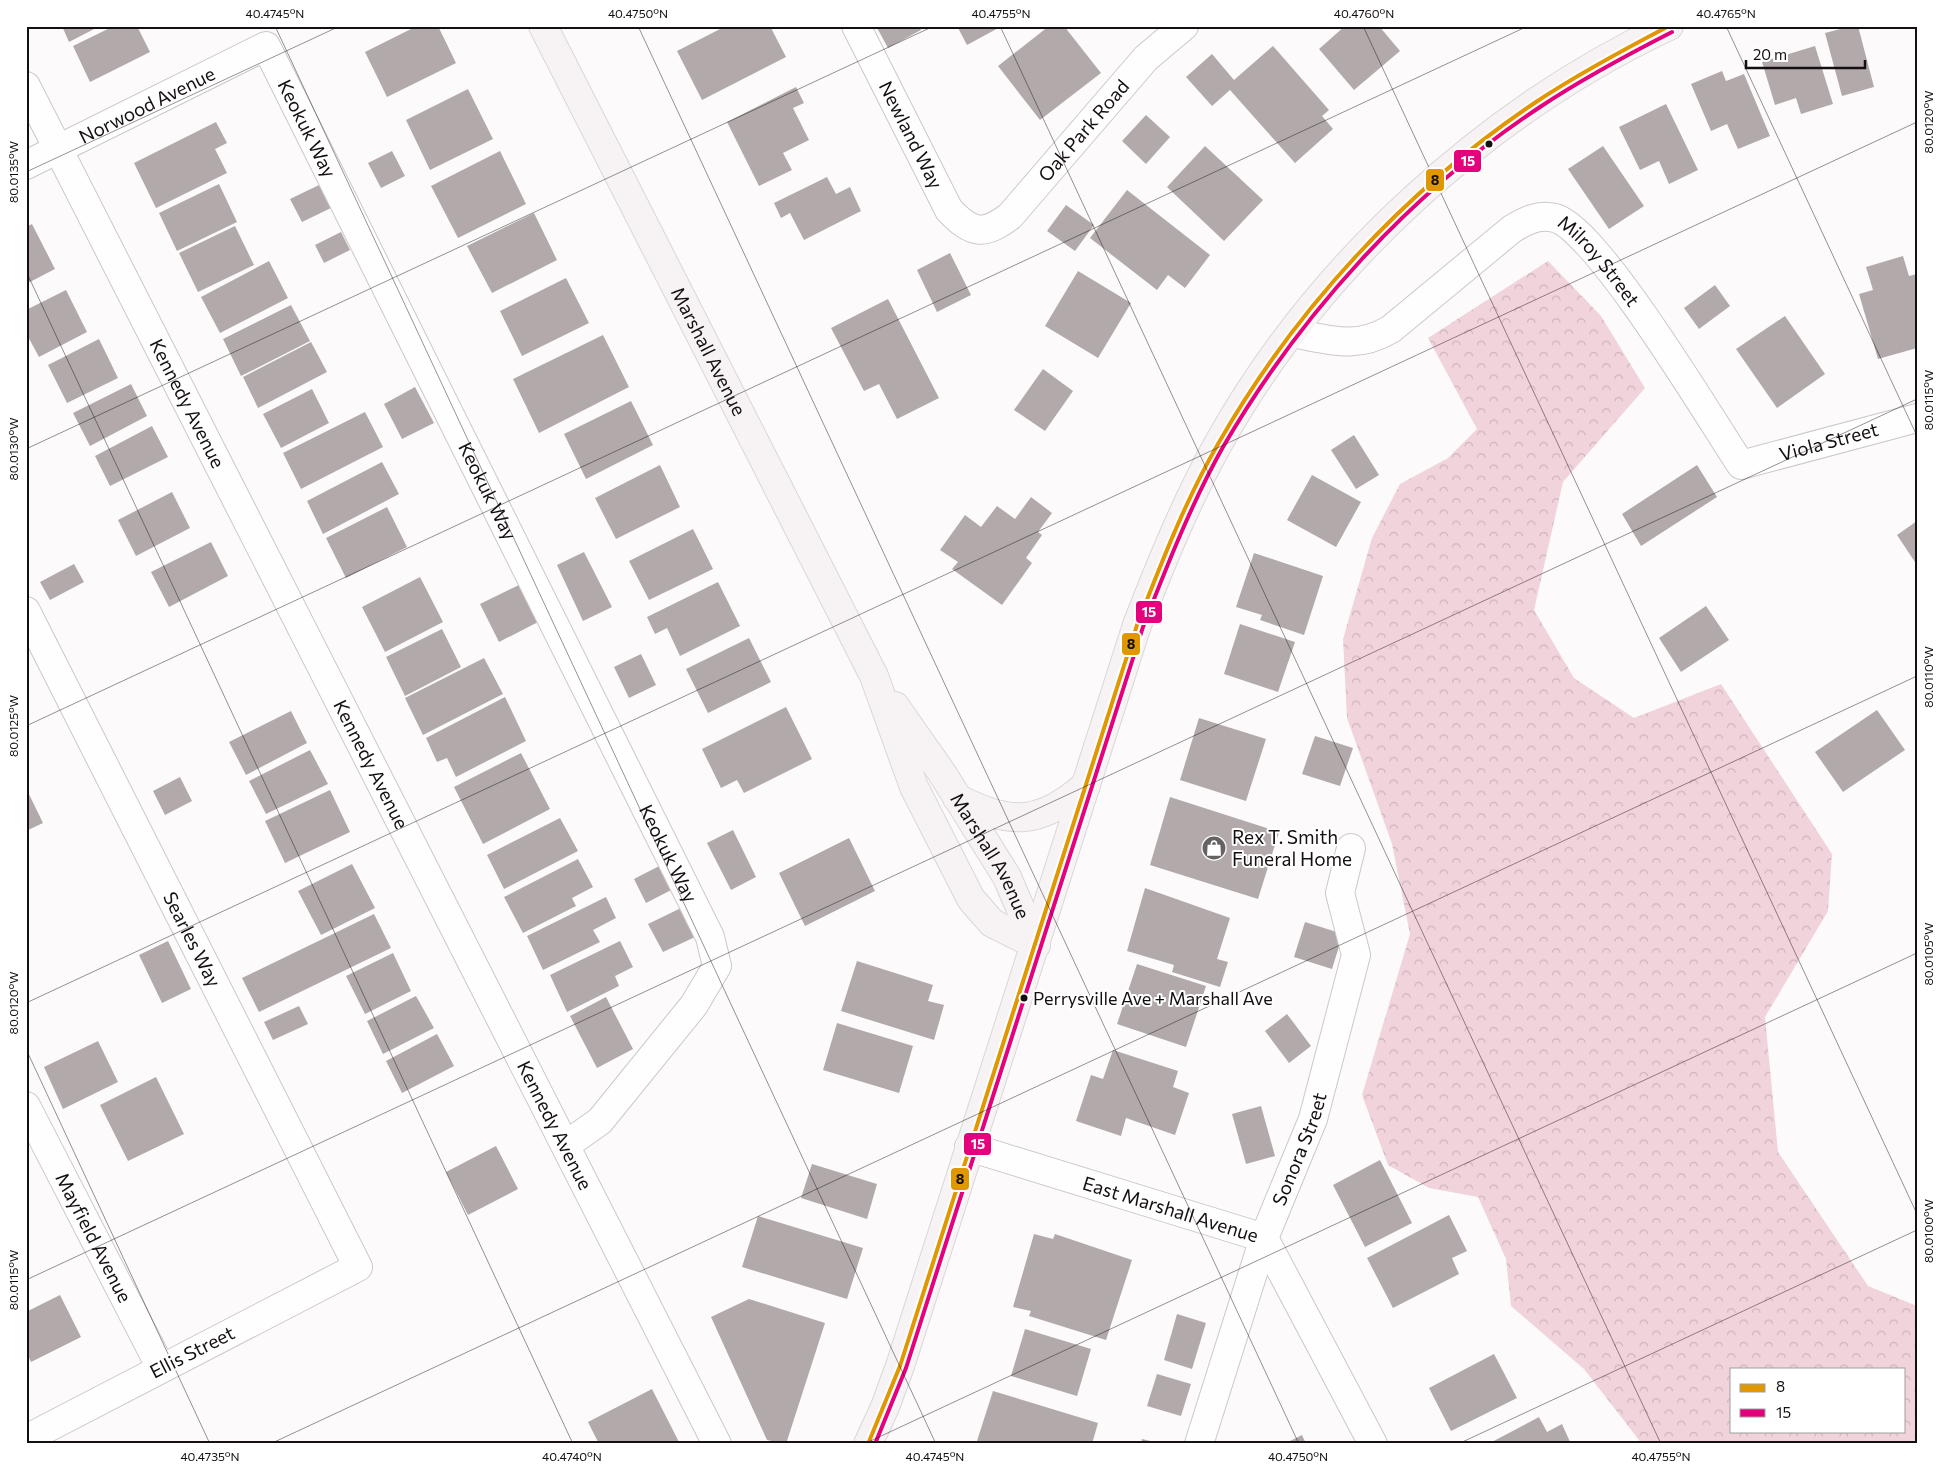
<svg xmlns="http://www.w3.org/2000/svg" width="1943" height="1470" viewBox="0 0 1943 1470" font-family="Commissioner,sans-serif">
  <defs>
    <pattern id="forest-crowns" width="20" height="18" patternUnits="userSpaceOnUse" patternTransform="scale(1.25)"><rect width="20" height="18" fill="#f1d3db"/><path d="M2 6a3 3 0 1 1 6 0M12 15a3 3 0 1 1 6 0" fill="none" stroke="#ceb4bb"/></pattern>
  </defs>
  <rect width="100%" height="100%" fill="#fdfafb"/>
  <!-- forest -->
  <path fill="url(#forest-crowns)" fill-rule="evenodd" d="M1548 261 1601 316 1645 388 1563 482 1534 610 1574 678 1634 718 1721 684 1832 854 1828 911 1765 1017 1778 1152 1868 1286 1917 1306V1444H1642L1584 1369 1511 1306 1506 1259 1478 1197 1429 1188 1388 1165 1362 1095 1410 934 1392 844 1347 718 1343 639 1372 538 1400 484 1448 458 1477 429 1428 338ZM1732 1369H1904V1431H1732Z"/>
  <!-- building -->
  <g fill="#b2a9ab">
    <path d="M62 26H100L69 42Z"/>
    <path d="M114 26H137L150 52 90 82 73 46Z"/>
    <path d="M417 26H438L456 63 387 97 365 52Z"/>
    <path d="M726 26H770L786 57 702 100 677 51Z"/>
    <path d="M876 26H919L921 30 888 48Z"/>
    <path d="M957 26H1002L967 45Z"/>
    <path d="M1049 26H1064L1101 73 1040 120 998 66Z"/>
    <path d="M1345 26H1379L1400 51 1354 90 1319 49Z"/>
    <path d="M1852 26H1858L1874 87 1842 96 1825 33Z"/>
    <path d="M1273 46 1329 110 1322 116 1333 129 1295 163 1230 90 1212 106 1186 77 1212 54 1234 80Z"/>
    <path d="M1815 46 1833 104 1801 114 1796 98 1775 105 1762 62Z"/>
    <path d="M1722 71 1726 81 1744 74 1770 136 1738 149 1727 124 1711 131 1691 84Z"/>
    <path d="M796 87 804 103 793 108 809 140 783 153 792 170 759 186 727 122Z"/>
    <path d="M468 89 493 139 430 170 406 120Z"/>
    <path d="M1666 104 1698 170 1669 184 1659 161 1640 170 1619 127Z"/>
    <path d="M1146 115 1170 137 1146 164 1122 141Z"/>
    <path d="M216 122 227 143 215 149 227 173 156 208 134 163Z"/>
    <path d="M1205 146 1263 200 1224 241 1167 187Z"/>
    <path d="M1603 146 1644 206 1609 229 1568 169Z"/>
    <path d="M392 151 405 176 381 188 368 163Z"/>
    <path d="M500 151 526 204 458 238 431 186Z"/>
    <path d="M827 177 836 194 850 187 861 211 804 240 790 213 781 218 774 203Z"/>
    <path d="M219 184 237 222 177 251 159 213Z"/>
    <path d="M319 185 331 208 302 222 290 199Z"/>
    <path d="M1127 190 1210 255 1185 288 1168 275 1157 290 1090 238Z"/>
    <path d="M1066 205 1094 225 1075 251 1047 231Z"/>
    <path d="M534 213 557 260 492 293 467 246Z"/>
    <path d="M32 224 55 269 26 284V227Z"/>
    <path d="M235 226 254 265 198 292 179 253Z"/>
    <path d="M341 232 350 250 324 263 315 245Z"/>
    <path d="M950 253 971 295 937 312 917 270Z"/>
    <path d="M1903 256 1909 276 1917 274V348L1878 359 1859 294 1873 290 1866 267Z"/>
    <path d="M269 261 288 298 220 333 201 297Z"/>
    <path d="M1078 271 1131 303 1098 358 1045 326Z"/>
    <path d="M566 278 589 323 522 356 500 311Z"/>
    <path d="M1715 285 1730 306 1699 329 1684 308Z"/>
    <path d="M66 290 87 332 39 357 26 333V310Z"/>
    <path d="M888 299 939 398 897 419 879 384 864 391 831 328Z"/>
    <path d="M291 305 310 341 241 376 223 339Z"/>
    <path d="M1785 316 1825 374 1777 408 1736 349Z"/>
    <path d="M603 335 629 387 539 433 513 379Z"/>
    <path d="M99 339 118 378 67 403 48 365Z"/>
    <path d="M311 342 327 372 258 408 243 377Z"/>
    <path d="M1043 369 1073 391 1045 431 1014 410Z"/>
    <path d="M131 384 147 416 90 446 73 413Z"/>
    <path d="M415 387 434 423 402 439 384 404Z"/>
    <path d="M312 389 329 423 281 448 263 414Z"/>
    <path d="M631 401 653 445 586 479 564 434Z"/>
    <path d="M365 412 383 447 301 489 283 453Z"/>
    <path d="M152 426 168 457 110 486 95 456Z"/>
    <path d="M1354 435 1379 475 1356 489 1331 450Z"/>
    <path d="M382 462 399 494 323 534 307 501Z"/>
    <path d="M660 465 680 507 616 539 595 498Z"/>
    <path d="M1697 465 1717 497 1641 546 1622 514Z"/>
    <path d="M1312 475 1361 502 1336 547 1287 520Z"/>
    <path d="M172 492 190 528 136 556 118 520Z"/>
    <path d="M1031 497 1052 513 1038 532 1042 535 1026 558 1032 563 1002 605 952 569 958 562 940 550 965 515 981 527 997 506 1015 519Z"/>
    <path d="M387 507 407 547 346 578 326 538Z"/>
    <path d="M1917 521V565L1897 535Z"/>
    <path d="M693 529 713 569 649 600 629 561Z"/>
    <path d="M211 542 228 576 169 607 151 572Z"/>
    <path d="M584 552 612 607 583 621 557 565Z"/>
    <path d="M1254 553 1323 576 1304 635 1260 620 1262 615 1236 607Z"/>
    <path d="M74 564 84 582 50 600 40 582Z"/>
    <path d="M420 577 443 622 385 652 362 607Z"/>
    <path d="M718 582 740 626 680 656 667 628 655 634 647 617Z"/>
    <path d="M523 583 542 620 499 642 480 604Z"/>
    <path d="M1706 606 1729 640 1681 672 1659 638Z"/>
    <path d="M1240 624 1295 642 1278 692 1224 674Z"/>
    <path d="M442 629 461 667 405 696 386 657Z"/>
    <path d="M749 638 771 682 708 713 686 669Z"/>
    <path d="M641 654 656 685 629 698 614 667Z"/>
    <path d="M484 658 503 694 423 735 405 698Z"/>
    <path d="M505 697 526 741 456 777 447 758 437 762 426 738Z"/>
    <path d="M786 707 812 759 744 793 737 780 721 788 702 749Z"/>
    <path d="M1877 710 1905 750 1843 792 1815 752Z"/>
    <path d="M291 711 307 743 246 775 229 742Z"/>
    <path d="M1199 718 1266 739 1246 801 1180 780Z"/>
    <path d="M1315 736 1353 748 1340 786 1302 774Z"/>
    <path d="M310 750 328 784 266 814 249 781Z"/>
    <path d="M521 753 550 809 483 844 454 787Z"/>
    <path d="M180 777 192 801 165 815 153 791Z"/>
    <path d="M26 788 43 823 26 831Z"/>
    <path d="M330 790 350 832 285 863 265 821Z"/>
    <path d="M1170 797 1279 832 1258 899 1150 865Z"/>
    <path d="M560 818 578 851 504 889 487 855Z"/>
    <path d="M733 830 756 877 731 890 707 843Z"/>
    <path d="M849 838 875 891 805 926 779 873Z"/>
    <path d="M578 859 593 887 572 898 576 906 523 933 504 897Z"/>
    <path d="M667 862 679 886 646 903 634 879Z"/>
    <path d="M352 864 375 908 321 935 298 891Z"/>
    <path d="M1145 888 1230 918 1217 959 1228 962 1220 987 1172 972 1174 965 1127 951Z"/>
    <path d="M606 897 616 918 593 930 600 942 543 970 527 936Z"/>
    <path d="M681 908 695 937 663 952 648 924Z"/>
    <path d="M374 914 391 948 259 1012 242 978Z"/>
    <path d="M1305 922 1343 934 1332 969 1294 957Z"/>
    <path d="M168 941 191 989 162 1003 139 955Z"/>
    <path d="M620 941 633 967 615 976 619 986 567 1012 550 975Z"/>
    <path d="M393 953 411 991 365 1014 346 976Z"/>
    <path d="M857 961 933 985 928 1001 944 1005 934 1040 841 1011Z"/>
    <path d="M1137 964 1206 986 1186 1047 1117 1024Z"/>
    <path d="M416 996 434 1028 383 1054 367 1021Z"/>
    <path d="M606 997 633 1049 597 1068 570 1016Z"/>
    <path d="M299 1006 308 1024 273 1040 264 1022Z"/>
    <path d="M1287 1014 1311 1046 1289 1063 1265 1031Z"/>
    <path d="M837 1023 913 1046 899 1093 823 1070Z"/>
    <path d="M437 1034 454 1066 402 1093 386 1061Z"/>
    <path d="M98 1041 118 1082 63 1109 44 1067Z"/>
    <path d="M1113 1050 1178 1071 1173 1087 1189 1093 1175 1135 1126 1118 1121 1136 1076 1121 1091 1075 1103 1079Z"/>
    <path d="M156 1077 184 1134 128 1161 100 1105Z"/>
    <path d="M1261 1106 1275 1156 1246 1164 1232 1114Z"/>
    <path d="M496 1146 518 1189 468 1215 446 1172Z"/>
    <path d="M1380 1160 1412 1223 1365 1247 1333 1185Z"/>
    <path d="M812 1164 877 1184 867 1219 801 1198Z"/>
    <path d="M1449 1215 1467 1251 1452 1258 1459 1274 1393 1308 1367 1258Z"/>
    <path d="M758 1216 863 1248 847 1299 742 1267Z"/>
    <path d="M1034 1234 1053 1239 1055 1234 1132 1260 1106 1340 1029 1316 1031 1311 1013 1307Z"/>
    <path d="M60 1295 81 1337 31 1362 26 1351V1312Z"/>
    <path d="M749 1299 825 1323 786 1444 767 1440 711 1317Z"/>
    <path d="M1177 1314 1206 1323 1192 1369 1164 1360Z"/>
    <path d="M1025 1329 1091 1349 1077 1396 1011 1376Z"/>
    <path d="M1494 1354 1517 1398 1451 1431 1429 1388Z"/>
    <path d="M1157 1374 1191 1384 1181 1416 1147 1406Z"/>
    <path d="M652 1389 680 1444H599L588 1422Z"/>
    <path d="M993 1391 1098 1423 1092 1444H976Z"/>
    <path d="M1539 1417 1547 1432 1562 1424 1571 1444H1488Z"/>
    <path d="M1302 1435 1306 1444H1284Z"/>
    <path d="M1142 1439 1158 1443 1157 1444H1141Z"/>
  </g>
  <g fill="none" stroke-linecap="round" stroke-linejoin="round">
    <defs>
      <g id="minor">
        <path id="s1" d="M856 26 949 210C972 234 984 236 1010 216L1146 58 1184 26"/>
        <path id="s2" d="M26 86 717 1444"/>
        <path id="s3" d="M26 165 266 46 710 937 717 966 694 1005 600 1121 566 1145"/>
        <path id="s4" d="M1293 333C1330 340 1356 350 1391 329L1512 229C1525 221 1538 214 1555 218 1598 230 1711 420 1741 465L1917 418"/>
        <path id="s5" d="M26 611 358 1267 26 1439"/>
        <path id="s6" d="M26 1106 161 1368"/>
        <path id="s7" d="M969 1147 1264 1238 1373 1444"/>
        <path id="s8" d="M1199 1444 1264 1238 1313 1119 1356 955 1340 893 1351 848"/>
      </g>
      <g id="major">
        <path id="s9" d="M543 26 874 676 914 787 971 899 992 923 1036 945"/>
        <path id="s10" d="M895 706 942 773 1007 877 1036 945"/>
        <path d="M957 798C1010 826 1041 825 1086 785"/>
        <path d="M868 1444 885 1407 900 1366 1137 625C1161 563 1186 502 1218 444 1317 266 1486 112 1669 26"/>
      </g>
    </defs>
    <!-- minor casing -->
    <use href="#minor" stroke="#ccc8ca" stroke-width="30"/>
    <!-- major casing -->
    <use href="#major" stroke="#d9d7d7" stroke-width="30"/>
    <!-- minor -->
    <use href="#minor" stroke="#fffefe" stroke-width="28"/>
    <!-- major -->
    <use href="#major" stroke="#f7f2f3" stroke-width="28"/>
    <defs>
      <path id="bus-1" d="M868 1444 900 1366 1137 625C1161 564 1185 501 1218 444 1295 309 1406 189 1536 102 1578 74 1623 50 1669 26"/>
      <path id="bus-2" d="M875 1444 906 1368 1143 627C1167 566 1191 504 1223 447 1301 313 1410 193 1540 107 1582 79 1627 55 1672 32"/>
    </defs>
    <!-- bus-1 casing -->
    <use href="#bus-1" stroke="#fff" stroke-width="8"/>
    <!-- bus-2 casing -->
    <use href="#bus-2" stroke="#fff" stroke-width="8"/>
    <!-- bus-1 -->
    <use href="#bus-1" stroke="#e09702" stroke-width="4"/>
    <!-- bus-2 -->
    <use href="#bus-2" stroke="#e5007d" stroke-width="4"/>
  </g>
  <!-- ticks -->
  <path fill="none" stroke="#140f10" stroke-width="1" stroke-opacity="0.45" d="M275 26 936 1444M638 26 1299 1444M1000 26 1661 1444M1363 26 1917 1214M1726 26 1917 436M26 172 340 26M26 271 573 1444M26 449 934 26M26 726 1528 26M26 1003 1917 122M26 1049 210 1444M26 1280 1917 399M270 1444 1917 676M864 1444 1917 953M1458 1444 1917 1230"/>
  <!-- icons -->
  <defs>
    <symbol id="shop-disc" viewBox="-11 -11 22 22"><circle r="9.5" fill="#666162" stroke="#fff"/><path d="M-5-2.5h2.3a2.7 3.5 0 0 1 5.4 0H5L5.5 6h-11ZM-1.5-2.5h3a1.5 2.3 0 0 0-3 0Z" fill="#fff"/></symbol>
  </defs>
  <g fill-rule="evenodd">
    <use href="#shop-disc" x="1200" y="834" width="28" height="28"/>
  </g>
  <!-- markers -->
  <g fill="#140f10" stroke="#fff" stroke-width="2">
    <circle cx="1489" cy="144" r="4.5"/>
    <circle cx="1024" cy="998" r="4.5"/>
  </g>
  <g text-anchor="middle" stroke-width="4" stroke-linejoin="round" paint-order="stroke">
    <!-- bus labels -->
    <g font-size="18" fill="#140f10" stroke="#fff" text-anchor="start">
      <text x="1033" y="1005">Perrysville Ave + Marshall Ave</text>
    </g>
    <!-- street labels -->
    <g font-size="19" fill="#140f10" stroke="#fff">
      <text dy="7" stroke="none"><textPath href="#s3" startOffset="135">Norwood Avenue</textPath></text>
      <text dy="7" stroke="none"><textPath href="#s3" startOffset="360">Keokuk Way</textPath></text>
      <text dy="7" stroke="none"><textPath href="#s1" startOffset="390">Oak Park Road</textPath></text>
      <text dy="7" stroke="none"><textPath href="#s1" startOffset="122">Newland Way</textPath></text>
      <text dy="7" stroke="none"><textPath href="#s4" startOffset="366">Milroy Street</textPath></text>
      <text dy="7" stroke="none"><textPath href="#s9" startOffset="365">Marshall Avenue</textPath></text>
      <text dy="7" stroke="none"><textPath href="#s2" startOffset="356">Kennedy Avenue</textPath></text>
      <text dy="7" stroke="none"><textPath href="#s4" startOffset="706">Viola Street</textPath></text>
      <text dy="7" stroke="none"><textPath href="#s3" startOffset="765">Keokuk Way</textPath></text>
      <text dy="7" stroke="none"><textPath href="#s2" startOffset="761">Kennedy Avenue</textPath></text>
      <text dy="7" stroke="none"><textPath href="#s3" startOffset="1170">Keokuk Way</textPath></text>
      <text dy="7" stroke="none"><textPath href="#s10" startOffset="178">Marshall Avenue</textPath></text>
      <text dy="7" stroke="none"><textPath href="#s5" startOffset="368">Searles Way</textPath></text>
      <text dy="7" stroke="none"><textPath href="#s2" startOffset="1166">Kennedy Avenue</textPath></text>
      <text dy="7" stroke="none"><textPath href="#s8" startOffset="312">Sonora Street</textPath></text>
      <text dy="7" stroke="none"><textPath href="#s7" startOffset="211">East Marshall Avenue</textPath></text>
      <text dy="7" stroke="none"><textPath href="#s6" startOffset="148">Mayfield Avenue</textPath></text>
      <text transform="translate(192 1352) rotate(-27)" y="7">Ellis Street</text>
    </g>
    <!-- poi labels -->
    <g font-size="19" fill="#140f10" stroke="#fff" text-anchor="start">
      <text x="1232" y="844">Rex T. Smith<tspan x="1232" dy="22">Funeral Home</tspan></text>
    </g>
  </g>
  <g stroke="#fff" stroke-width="2">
    <rect x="1453" y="149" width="29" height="24" rx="5" fill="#e5007d"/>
    <rect x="1425" y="168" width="20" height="24" rx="5" fill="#e09702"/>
    <rect x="1135" y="600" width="28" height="24" rx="5" fill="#e5007d"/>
    <rect x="1121" y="632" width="20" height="24" rx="5" fill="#e09702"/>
    <rect x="963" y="1132" width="29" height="24" rx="5" fill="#e5007d"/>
    <rect x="950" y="1167" width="20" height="24" rx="5" fill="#e09702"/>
  </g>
  <g font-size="14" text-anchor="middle" font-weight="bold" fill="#fff">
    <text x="1468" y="166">15</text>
    <text x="1149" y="617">15</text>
    <text x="978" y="1149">15</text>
  </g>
  <g font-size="14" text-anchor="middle" font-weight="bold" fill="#111">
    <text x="1435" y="185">8</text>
    <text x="1131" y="649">8</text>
    <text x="960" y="1184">8</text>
  </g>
  <!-- border -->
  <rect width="1943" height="1470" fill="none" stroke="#ffffff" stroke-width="55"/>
  <!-- legend -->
  <rect x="1730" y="1368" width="175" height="65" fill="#ffffff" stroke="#a19f9f"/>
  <rect x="1740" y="1384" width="25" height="8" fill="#e09702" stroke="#a19f9f"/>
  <text x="1776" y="1392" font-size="15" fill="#140f10">8</text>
  <rect x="1740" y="1409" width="25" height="8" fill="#e5007d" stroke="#a19f9f"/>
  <text x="1776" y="1418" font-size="15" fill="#140f10">15</text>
  <!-- scale -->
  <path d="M1746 60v8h119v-8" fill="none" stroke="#140f10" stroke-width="2.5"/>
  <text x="1753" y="60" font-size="15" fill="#140f10" stroke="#ffffff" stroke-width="4" paint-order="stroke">20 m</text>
  <rect x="28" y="28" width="1888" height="1414" fill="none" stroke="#140f10" stroke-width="2"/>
  <g font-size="12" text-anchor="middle" fill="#140f10">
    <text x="275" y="18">40.4745°N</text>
    <text x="638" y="18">40.4750°N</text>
    <text x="1001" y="18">40.4755°N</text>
    <text x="1364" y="18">40.4760°N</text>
    <text x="1726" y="18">40.4765°N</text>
    <text transform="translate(1929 122) rotate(-90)" y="4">80.0120°W</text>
    <text transform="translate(14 172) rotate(-90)" y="4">80.0135°W</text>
    <text transform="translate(1929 400) rotate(-90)" y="4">80.0115°W</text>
    <text transform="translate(14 449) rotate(-90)" y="4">80.0130°W</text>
    <text transform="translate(1929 677) rotate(-90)" y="4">80.0110°W</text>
    <text transform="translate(14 726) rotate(-90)" y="4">80.0125°W</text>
    <text transform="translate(1929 954) rotate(-90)" y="4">80.0105°W</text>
    <text transform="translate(14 1003) rotate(-90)" y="4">80.0120°W</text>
    <text transform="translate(1929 1231) rotate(-90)" y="4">80.0100°W</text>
    <text transform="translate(14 1280) rotate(-90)" y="4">80.0115°W</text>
    <text x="210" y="1461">40.4735°N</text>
    <text x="572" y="1461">40.4740°N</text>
    <text x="935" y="1461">40.4745°N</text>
    <text x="1298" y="1461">40.4750°N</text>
    <text x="1661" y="1461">40.4755°N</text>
  </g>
</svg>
